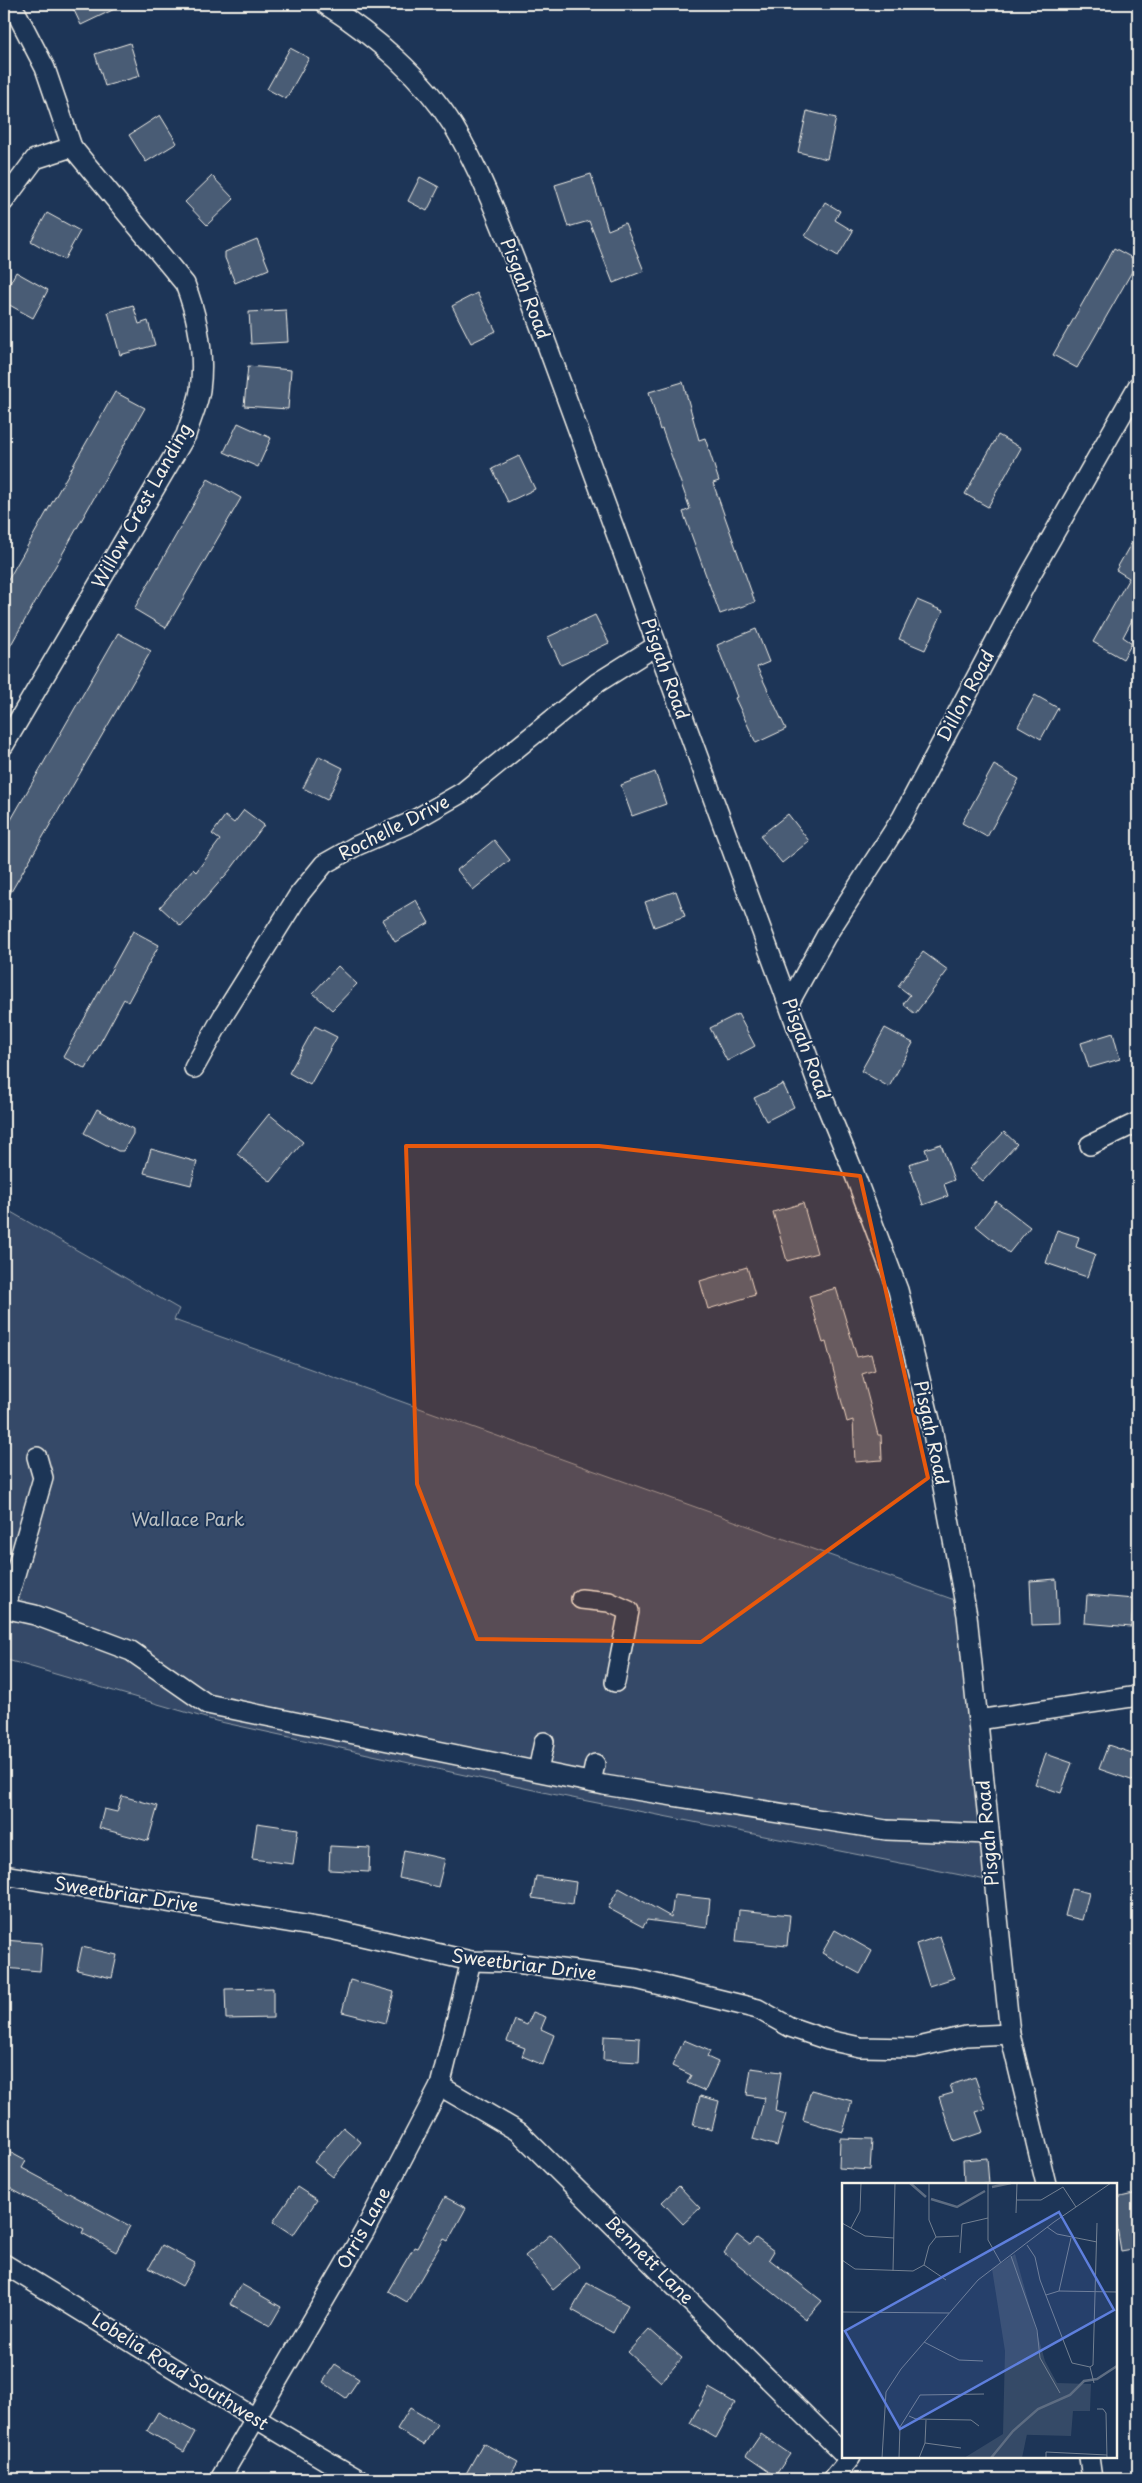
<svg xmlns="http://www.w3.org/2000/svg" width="1142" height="2483" viewBox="0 0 1142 2483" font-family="'Playpen Sans',sans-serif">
  <rect width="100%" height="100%" fill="#1d3557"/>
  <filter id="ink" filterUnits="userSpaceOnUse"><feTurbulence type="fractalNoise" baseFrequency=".02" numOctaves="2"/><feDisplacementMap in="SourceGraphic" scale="10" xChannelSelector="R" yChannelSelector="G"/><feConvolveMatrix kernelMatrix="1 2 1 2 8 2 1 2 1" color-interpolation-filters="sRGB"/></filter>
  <g filter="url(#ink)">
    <!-- green -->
    <path fill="#354a67" stroke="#949ea8" d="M4 1208 179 1309 174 1320 963 1603 991 1881 552 1794 216 1721 4 1659Z"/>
    <!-- building -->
    <g fill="#485b74" stroke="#f4f1e8">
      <path d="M71 4H125L81 25Z"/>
      <path d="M130 43 140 76 105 86 95 54Z"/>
      <path d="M290 48 309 58 286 99 267 89Z"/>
      <path d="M807 111 836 118 827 159 798 152Z"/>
      <path d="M160 115 177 143 146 162 129 135Z"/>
      <path d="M591 174 608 230 625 223 644 271 613 283 589 221 568 227 555 185Z"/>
      <path d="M212 176 234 199 207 225 185 202Z"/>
      <path d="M420 177 439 187 427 211 408 201Z"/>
      <path d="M825 202 840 211 835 220 853 231 838 256 805 236Z"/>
      <path d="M47 213 80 231 64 260 31 241Z"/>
      <path d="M257 239 269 269 235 283 225 258V252Z"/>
      <path d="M1114 248 1138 261 1077 368 1053 355Z"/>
      <path d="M16 272 48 290 33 318 4 302V294Z"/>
      <path d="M477 293 496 331 471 343 452 306Z"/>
      <path d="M133 305 139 324 148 321 155 345 120 355 108 312Z"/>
      <path d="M286 310 288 342 251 344 249 312Z"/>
      <path d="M248 366 291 370 288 409 244 406Z"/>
      <path d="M683 382 699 440 705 438 719 481 713 483 755 602 720 614 683 512 690 509 662 429 660 430 649 392Z"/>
      <path d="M115 392 145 408 4 657V587Z"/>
      <path d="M238 423 271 438 258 467 224 452Z"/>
      <path d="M998 435 1021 448 988 507 965 494Z"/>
      <path d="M519 456 535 489 508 502 492 469Z"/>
      <path d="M208 479 241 498 166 628 134 609Z"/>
      <path d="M1138 531V609L1123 637 1132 643 1123 659 1093 642 1129 578 1116 570Z"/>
      <path d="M917 600 943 611 925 650 899 639Z"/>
      <path d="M595 615 609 643 561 665 548 637Z"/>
      <path d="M756 629 769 662 757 667 786 729 756 743 735 698 737 697 717 645Z"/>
      <path d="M118 633 151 651 4 904V832Z"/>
      <path d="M1035 695 1058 708 1041 739 1018 726Z"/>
      <path d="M319 756 343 768 327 800 303 788Z"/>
      <path d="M994 765 1019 779 987 837 962 823Z"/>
      <path d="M655 772 666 804 632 816 621 785Z"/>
      <path d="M244 810 264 825 231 869 181 926 160 907 193 869 196 872 220 840 212 834 225 816 234 823Z"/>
      <path d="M788 814 809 841 782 863 760 836Z"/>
      <path d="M494 840 510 860 473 890 457 870Z"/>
      <path d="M676 891 685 916 654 927 645 902Z"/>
      <path d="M416 900 429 923 395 942 382 920Z"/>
      <path d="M133 931 159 945 128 1002 124 999 86 1069 63 1057Z"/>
      <path d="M923 952 948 970 915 1014 903 1004 910 995 898 986Z"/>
      <path d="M338 966 357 984 332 1010 313 993Z"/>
      <path d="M738 1014 755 1046 727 1061 710 1028Z"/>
      <path d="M315 1026 337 1037 310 1085 289 1073Z"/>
      <path d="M885 1028 913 1043 889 1087 861 1071Z"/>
      <path d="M1113 1033 1120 1059 1089 1068 1081 1043Z"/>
      <path d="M783 1084 794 1107 766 1121 754 1098Z"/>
      <path d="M97 1109 133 1129V1134L123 1151H118L84 1133Z"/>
      <path d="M269 1114 303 1142 271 1182 237 1154Z"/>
      <path d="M1004 1132 1017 1144 983 1181 969 1169Z"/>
      <path d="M941 1144 954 1180 944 1184 948 1196 923 1205 909 1164 928 1158 925 1149Z"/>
      <path d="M151 1149 197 1162 191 1185 144 1173Z"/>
      <path d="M996 1201 1030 1227 1009 1253 976 1226Z"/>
      <path d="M803 1203 817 1253 787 1261 773 1212Z"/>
      <path d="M1057 1230 1079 1237 1076 1247 1095 1254 1087 1277 1046 1263Z"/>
      <path d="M747 1267 755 1295 708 1309 700 1281Z"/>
      <path d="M836 1288 857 1357 871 1354 875 1370 862 1374 878 1435H881L882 1460 855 1462 853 1420 847 1422 826 1342 823 1343 809 1296Z"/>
      <path d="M1056 1579 1058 1624 1032 1625 1030 1581Z"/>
      <path d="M1087 1595 1134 1599 1131 1627 1085 1623Z"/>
      <path d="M1108 1745 1138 1755V1770L1134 1781 1099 1769Z"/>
      <path d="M1046 1754 1072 1763 1061 1793 1035 1784Z"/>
      <path d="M122 1796 158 1806 148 1841 99 1828 104 1809 117 1812Z"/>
      <path d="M257 1823 298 1829 293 1864 252 1859Z"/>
      <path d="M330 1846 370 1848 369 1872 329 1870Z"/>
      <path d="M404 1850 445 1859 438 1887 399 1878Z"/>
      <path d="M536 1876 576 1882 573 1904 532 1898Z"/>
      <path d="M619 1888 671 1917 674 1895 710 1899 707 1928 647 1920 643 1927 608 1908Z"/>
      <path d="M1072 1889 1089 1893 1082 1920 1065 1916Z"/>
      <path d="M739 1910 790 1915 787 1946 736 1941Z"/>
      <path d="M835 1930 872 1951 860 1974 822 1953Z"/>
      <path d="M940 1936 954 1978 929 1986 916 1944Z"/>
      <path d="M4 1940 42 1943 40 1971 4 1968Z"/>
      <path d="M82 1947 117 1955 112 1978 77 1970Z"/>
      <path d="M350 1980 394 1992 386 2023 342 2012Z"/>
      <path d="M273 1988V2018L226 2019 225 1989Z"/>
      <path d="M533 2012 546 2017 541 2029 554 2035 543 2065 522 2056 525 2048 507 2041 515 2020 527 2025Z"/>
      <path d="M604 2036 640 2038 639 2062 603 2060Z"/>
      <path d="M684 2040 710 2051 707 2057 718 2062 705 2091 687 2083 691 2075 672 2066Z"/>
      <path d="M751 2068 781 2072 775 2111 786 2114 777 2146 753 2139 765 2098 747 2095Z"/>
      <path d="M975 2077 986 2109 976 2112 983 2132 954 2142 939 2097 953 2093 950 2085Z"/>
      <path d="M811 2090 852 2101 843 2132 803 2120Z"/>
      <path d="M700 2096 719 2101 712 2130 693 2125Z"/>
      <path d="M343 2127 361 2142 333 2177 314 2162Z"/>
      <path d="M840 2138 872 2139 870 2170 839 2168Z"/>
      <path d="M4 2149 26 2161 22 2168 130 2226 116 2252 82 2233 84 2229 4 2185Z"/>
      <path d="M987 2158 989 2184H964L963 2160Z"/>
      <path d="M679 2186 700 2208 683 2224 662 2202Z"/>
      <path d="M297 2187 317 2200 293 2235 273 2222Z"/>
      <path d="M1138 2193V2248L1121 2251 1116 2221V2198Z"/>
      <path d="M445 2197 466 2208 448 2241 444 2239 407 2302 388 2291 414 2247 417 2248Z"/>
      <path d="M551 2234 580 2267 553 2290 525 2256Z"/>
      <path d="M737 2235 750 2245 756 2238 774 2251 769 2259 822 2301 806 2319 724 2253Z"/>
      <path d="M162 2245 195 2263 182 2286 149 2268Z"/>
      <path d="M587 2283 628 2305 613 2333 572 2310Z"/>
      <path d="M241 2284 281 2307 270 2326 230 2304Z"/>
      <path d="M649 2329 682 2358 661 2382 628 2352Z"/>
      <path d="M335 2364 359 2379 346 2398 323 2382Z"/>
      <path d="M709 2388 735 2403 716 2438 690 2423Z"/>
      <path d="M410 2408 437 2424 424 2445 397 2429Z"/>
      <path d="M158 2412 195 2432 184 2452 147 2431Z"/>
      <path d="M761 2434 790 2454 775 2476 746 2456Z"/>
      <path d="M483 2443 518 2462 508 2479H463Z"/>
    </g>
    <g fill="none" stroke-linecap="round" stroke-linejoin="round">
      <defs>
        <g id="minor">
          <path d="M325 4C373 35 424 78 454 127 486 180 509 247 532 304L820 1090 854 1173 898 1290 932 1428 967 1615 1010 2034 1046 2184"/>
          <path d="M4 201 35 159 72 147"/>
          <path d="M4 745 186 435C190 421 198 405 200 390 205 353 198 318 185 284L72 147 45 68 17 14 5 4"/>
          <path d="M789 1003 826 936 902 818 1032 572 1138 386"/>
          <path d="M194 1068 223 1016 298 896 324 864 356 846 409 823 463 792 597 683 656 646"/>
          <path d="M1090 1145 1138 1122"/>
          <path d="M581 1599 609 1602 629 1611 615 1682"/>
          <path d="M4 1608 35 1615 131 1651 207 1704 604 1785 886 1830 988 1834"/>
          <path d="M5 1609 43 1478 37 1457"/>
          <path d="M978 1720 1138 1696"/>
          <path d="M538 1771 544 1742"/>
          <path d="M591 1782 595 1764"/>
          <path d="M4 1875 335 1930 471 1961 508 1962 636 1979 758 2009 790 2027 828 2040 860 2047 914 2048 966 2036 1010 2034"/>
          <path d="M440 2086 519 2132 843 2453"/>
          <path d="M4 2264C122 2335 238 2410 358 2479"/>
          <path d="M1089 2457 1092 2479"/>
          <path d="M220 2479 364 2232 440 2086 471 1961"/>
          <path d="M833 2479 851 2457"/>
        </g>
      </defs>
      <!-- minor casing -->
      <use href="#minor" stroke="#f4f1e8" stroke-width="22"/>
      <!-- minor -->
      <use href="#minor" stroke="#1d3557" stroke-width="19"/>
    </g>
  </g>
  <!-- marked area -->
  <path fill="#e8590c" fill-opacity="0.2" stroke="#e8590c" stroke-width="4" stroke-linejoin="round" d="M406 1146H599L860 1176 928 1478 701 1642 477 1639 417 1484Z"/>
  <g text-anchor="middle" stroke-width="4" stroke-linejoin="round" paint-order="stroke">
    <!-- street labels -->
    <g font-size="18" fill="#f4f1e8" stroke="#1d3557">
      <text transform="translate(525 289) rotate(69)" y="6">Pisgah Road</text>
      <text transform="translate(142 506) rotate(-61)" y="6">Willow Crest Landing</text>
      <text transform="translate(665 669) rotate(70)" y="6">Pisgah Road</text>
      <text transform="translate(966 696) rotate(-62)" y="6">Dillon Road</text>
      <text transform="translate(394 828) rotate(-27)" y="6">Rochelle Drive</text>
      <text transform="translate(806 1049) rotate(70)" y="6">Pisgah Road</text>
      <text transform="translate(931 1433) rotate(78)" y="6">Pisgah Road</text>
      <text transform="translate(988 1833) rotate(-95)" y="6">Pisgah Road</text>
      <text transform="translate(126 1895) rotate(9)" y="6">Sweetbriar Drive</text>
      <text transform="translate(524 1965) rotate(7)" y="6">Sweetbriar Drive</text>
      <text transform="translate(364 2228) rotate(-61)" y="6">Orris Lane</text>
      <text transform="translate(649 2260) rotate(45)" y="6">Bennett Lane</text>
      <text transform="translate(180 2372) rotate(32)" y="6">Lobelia Road Southwest</text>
    </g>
    <!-- park labels -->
    <g font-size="18" fill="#bbbfc1" stroke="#1d3557">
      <text x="188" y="1526">Wallace Park</text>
    </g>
  </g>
  <!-- overview -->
  <g transform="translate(842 2183)">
    <rect width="275" height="275" fill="#1d3557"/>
    <path d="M173 71 203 178 215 200 249 201 248 228H231L229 253 161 251 163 168 150 86Z" fill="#354a67"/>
    <path d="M161 251H185L180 275H122Z" fill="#354a67"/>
    <path fill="none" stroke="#5e6d82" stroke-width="2.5" d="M68 0 84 14M150 4 169 0M89 16 115 24 143 8M149 275 171 248 196 226 228 212 242 198 255 196 275 183"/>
    <path fill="none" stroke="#738091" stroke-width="1" d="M87 0V37L94 54M146 0V57L159 80M175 17H199L221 4 234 24M174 30 175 0M0 40 23 53 52 55M205 44 215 51 255 59M9 45 18 28 19 0M185 62 193 74 198 97 230 180 248 184M118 70 120 41 146 35M169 73 195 147 198 175 218 210M0 77 13 86 71 88 82 82 87 63 94 54 117 53M82 82 104 97M51 88 53 0M217 108 229 55M204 112 217 108 275 109M0 129 107 130M82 159 117 177 141 178M252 200 248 184 251 182 255 40M255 226H261L264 230 265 275M67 233 74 236 129 237 137 243M83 260 119 265M40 275 44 209 59 186 136 97 212 39 269 0M57 275 58 244 78 212 142 211M77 275 83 260 84 237M204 275V269L265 272"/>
    <path fill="#5e7fdd" fill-opacity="0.15" stroke="#5e7fdd" stroke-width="2.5" d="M217 29 272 127 58 246 3 148Z"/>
    <rect width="275" height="275" fill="none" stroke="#f4f1e8" stroke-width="2.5"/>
  </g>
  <!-- margin -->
  <rect width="1142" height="2483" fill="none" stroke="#1d3557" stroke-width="20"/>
  <rect x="10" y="10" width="1122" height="2463" fill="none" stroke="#f4f1e8" stroke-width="2" filter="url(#ink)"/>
</svg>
